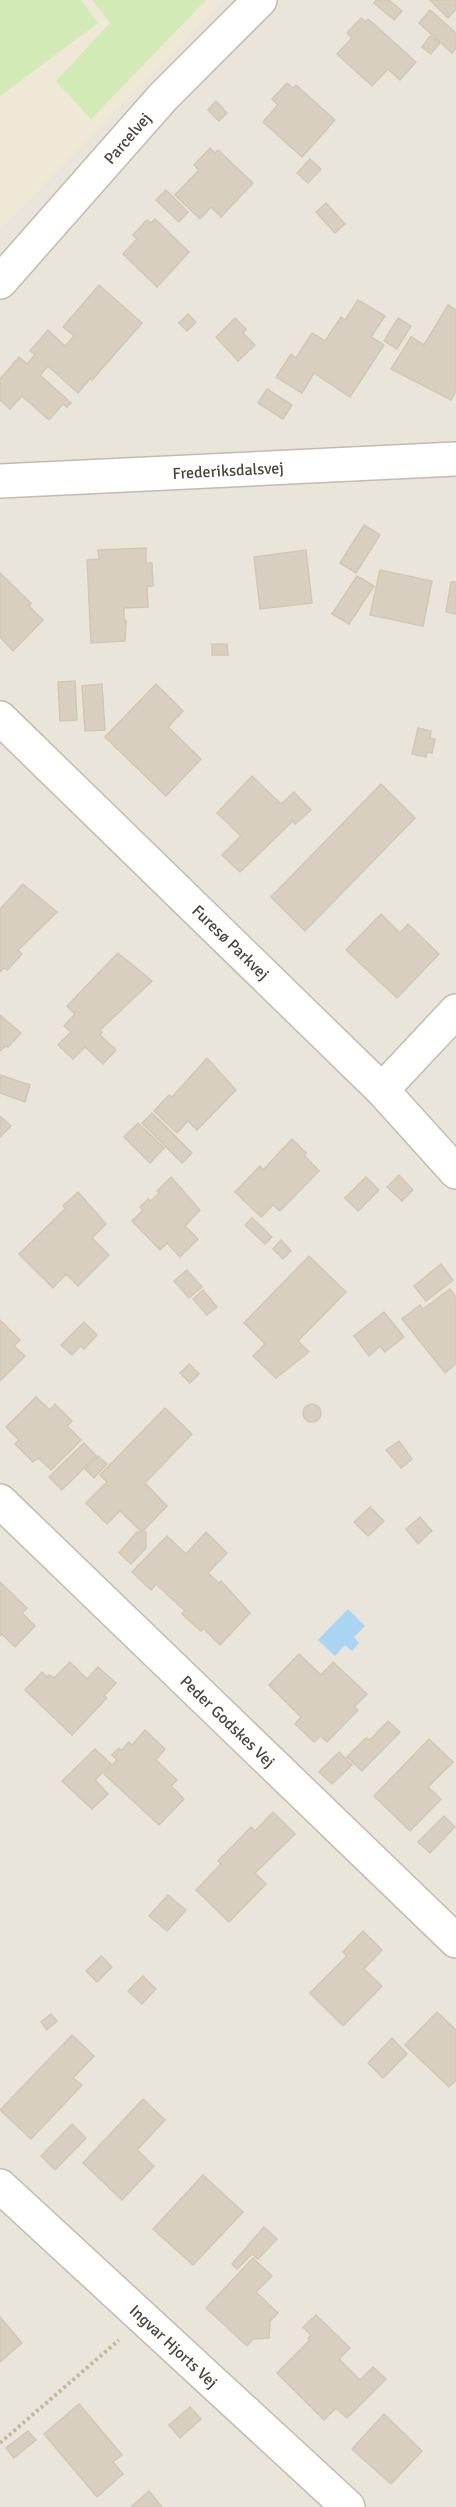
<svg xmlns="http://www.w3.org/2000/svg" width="456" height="2507" viewBox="0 0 456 2507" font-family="Signika,sans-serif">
  <rect width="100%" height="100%" fill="#f6f3ec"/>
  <!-- residential -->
  <rect fill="#eae5da" x="0" y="0" width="456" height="2507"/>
  <!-- education -->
  <path fill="#efe8d6" d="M0 0H224L0 230Z"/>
  <!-- green -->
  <g fill="#d2eab5">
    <path d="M0 0H81L98 23 0 96Z"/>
    <path d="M92 0H206L91 119 56 81 110 23Z"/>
  </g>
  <!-- water -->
  <path fill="#a9d4f2" d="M348 1609 365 1626 354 1637 359 1643 352 1651 345 1645 335 1656 318 1640Z"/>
  <!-- building -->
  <g fill="#d8cfc1" stroke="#d3c7b4" stroke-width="1.5">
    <path d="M376 0H389L402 11 394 20 374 3Z"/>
    <path d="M430 0H456V9L448 18Z"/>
    <path d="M430 10 456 33V48L452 53 419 23Z"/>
    <path d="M361 18 366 22 368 19 416 62 400 80 388 69 372 86 337 54 352 38 347 33Z"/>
    <path d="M430 36 440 43 431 54 422 47Z"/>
    <path d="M287 83 293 88 296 85 335 120 302 157 263 122 278 105 272 99Z"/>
    <path d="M216 101 227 113 219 121 208 110Z"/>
    <path d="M210 148 215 153 218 150 253 183 221 217 211 207 200 219 175 195 199 170 194 165Z"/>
    <path d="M310 159 321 169 308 183 297 173Z"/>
    <path d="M166 190 188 212 179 222 156 200Z"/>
    <path d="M326 203 345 224 335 233 316 212Z"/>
    <path d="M155 219 189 252 157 287 123 254 137 239 133 235 147 220 151 223Z"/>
    <path d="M99 285 142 323 92 380 90 379 78 393 48 366 40 375 71 403 67 407 63 404 49 420 22 396 10 409 0 400V379L19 357 27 364 35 355 30 351 48 330 65 346 74 336 63 327Z"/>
    <path d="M358 300 385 316 371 337 384 345 350 397 314 373 302 393 276 377 291 354 296 358 312 333 325 341 341 317 345 320Z"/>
    <path d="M448 305 456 310V391L451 400 391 369 411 337 424 345Z"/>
    <path d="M188 314 196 322 187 331 179 323Z"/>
    <path d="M235 318 246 329 243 333 255 345 238 361 216 337Z"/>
    <path d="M398 318 411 326 397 349 384 341Z"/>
    <path d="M267 389 292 405 283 419 258 403Z"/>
    <path d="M364 525 380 535 356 573 340 563Z"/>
    <path d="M146 548V563H152L153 586H147L148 607 124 608V620H126L125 641 91 643 87 560 99 559 98 550Z"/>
    <path d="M306 550 312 603 260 609 254 557Z"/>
    <path d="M380 570 432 581 423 626 370 615Z"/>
    <path d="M0 573 31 603 29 606 43 620 13 651 0 637Z"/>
    <path d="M357 576 374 586 349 624 332 614Z"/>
    <path d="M451 582H456V614L446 612Z"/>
    <path d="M212 644H227L228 655H212Z"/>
    <path d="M75 681 77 720 60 721 58 682Z"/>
    <path d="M102 684 105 730 85 731 82 686Z"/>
    <path d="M156 684 183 711 168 727 201 759 166 796 105 737Z"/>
    <path d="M418 728 431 731 430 738 435 739 432 753 427 752 426 757 412 754Z"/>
    <path d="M252 776 281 804 294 792 311 810 295 824 293 821 240 872 222 855 241 836 217 813Z"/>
    <path d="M381 784 415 818 305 931 271 897Z"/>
    <path d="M23 884 57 912 18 950 22 954 7 970 4 968 0 972V909Z"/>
    <path d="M381 914 400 933 408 924 439 954 397 998 346 950Z"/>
    <path d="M118 953 152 981 100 1030 102 1032 100 1035 116 1050 103 1064 85 1047 73 1059 58 1045 71 1032 64 1026 75 1014 67 1006Z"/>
    <path d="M0 1015 21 1033 8 1047 6 1046 0 1051Z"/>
    <path d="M207 1058 236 1090 197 1130 188 1121 177 1133 154 1111 169 1095 172 1097Z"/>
    <path d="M0 1075 30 1085 25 1102 0 1093Z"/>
    <path d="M152 1113 192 1153 182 1163 142 1123Z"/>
    <path d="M0 1116 11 1126 0 1137Z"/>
    <path d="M138 1123 164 1148 150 1163 124 1137Z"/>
    <path d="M292 1139 306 1153 304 1155 319 1171 280 1211 273 1205 261 1217 235 1192 260 1166 263 1170Z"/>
    <path d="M399 1175 413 1190 402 1201 387 1187Z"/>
    <path d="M171 1177 200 1210 185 1226 198 1239 180 1257 167 1243 160 1250 132 1221 143 1210 140 1207 148 1199 151 1201 159 1193 157 1191Z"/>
    <path d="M366 1177 379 1190 358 1211 345 1198Z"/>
    <path d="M78 1192 106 1224 92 1238 109 1255 78 1286 66 1274 53 1288 19 1254 66 1208 63 1206Z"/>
    <path d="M252 1218 272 1237 265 1244 245 1225Z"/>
    <path d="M281 1240 291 1251 283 1259 273 1249Z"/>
    <path d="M309 1256 346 1292 298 1341 309 1352 276 1378 253 1356 265 1344 244 1323Z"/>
    <path d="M441 1264 453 1280 426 1301 414 1286Z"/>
    <path d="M187 1270 202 1287 189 1298 174 1281Z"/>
    <path d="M450 1289 456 1297V1364L445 1373 402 1319 420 1305 423 1309Z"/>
    <path d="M203 1290 217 1307 207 1315 193 1299Z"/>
    <path d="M384 1312 404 1337 385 1352 380 1346 369 1356 354 1336Z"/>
    <path d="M0 1320 20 1340 14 1346 25 1356 0 1381Z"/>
    <path d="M84 1322 97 1335 84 1349 80 1346 72 1355 61 1345Z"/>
    <path d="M189 1364 199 1374 190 1383 180 1373Z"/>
    <path d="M36 1397 50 1410 55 1404 72 1421 67 1426 81 1440 51 1470 38 1458 33 1462 15 1444 19 1440 6 1427Z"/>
    <circle cx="312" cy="1413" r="9"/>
    <path d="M165 1408 192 1434 145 1483 167 1506 142 1532 120 1511 107 1524 86 1503 107 1482 100 1475Z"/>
    <path d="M399 1441 412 1459 401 1468 386 1450Z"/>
    <path d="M84 1443 96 1456 62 1490 49 1477Z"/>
    <path d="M98 1456 107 1464 94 1478 85 1469Z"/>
    <path d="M370 1507 384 1521 368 1536 354 1522Z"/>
    <path d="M420 1517 432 1531 418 1544 406 1529Z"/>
    <path d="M137 1532H146V1548L131 1564 119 1553Z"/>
    <path d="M206 1532 227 1553 208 1573 219 1583 221 1581 250 1613 220 1645 203 1628 201 1631 182 1614 185 1611 156 1584 151 1590 132 1572 167 1536 186 1554Z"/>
    <path d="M0 1582 27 1608 22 1613 35 1626 15 1647 2 1634 0 1636Z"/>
    <path d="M299 1654 321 1675 333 1662 367 1694 354 1707 358 1710 327 1742 321 1736 314 1742 295 1724 301 1717 269 1685Z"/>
    <path d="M70 1662 87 1679 98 1667 116 1683 104 1696 107 1698 72 1735 25 1690 42 1672 47 1677 49 1675 54 1678Z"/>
    <path d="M388 1721 400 1732 362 1771 347 1757 366 1738 370 1740Z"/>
    <path d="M145 1730 165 1749 156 1760 177 1780 171 1786 184 1799 159 1825 104 1774 117 1760 112 1755 119 1748 121 1751 129 1742 132 1745Z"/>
    <path d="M429 1739 453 1762 428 1787 441 1799 410 1831 374 1796Z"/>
    <path d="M95 1749 111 1764 95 1780 108 1794 92 1809 62 1781Z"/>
    <path d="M339 1752 352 1765 332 1784 319 1772Z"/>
    <path d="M273 1812 295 1834 255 1873 266 1884 229 1922 196 1890 221 1864 218 1861 251 1827 255 1831Z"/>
    <path d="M444 1816 455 1827 430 1853 418 1842Z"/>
    <path d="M168 1895 186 1910 167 1931 149 1916Z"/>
    <path d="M363 1931 382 1950 364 1969 382 1986 343 2026 310 1993 347 1956 343 1952Z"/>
    <path d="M101 1956 112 1967 97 1982 86 1971Z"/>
    <path d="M143 1976 156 1989 142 2004 128 1991Z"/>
    <path d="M437 2012 456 2030V2080L449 2087 405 2045Z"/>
    <path d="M51 2014 57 2021 47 2030 41 2022Z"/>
    <path d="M72 2035 94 2056 73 2078 82 2085 31 2139 0 2110Z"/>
    <path d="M392 2038 407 2054 383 2078 368 2063Z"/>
    <path d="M143 2099 165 2120 137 2150 154 2166 122 2200 83 2163Z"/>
    <path d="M72 2124 86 2138 55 2170 41 2156Z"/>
    <path d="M203 2175 243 2212 193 2265 153 2229Z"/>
    <path d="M264 2227 277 2239 258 2259 252 2254 237 2269 232 2264Z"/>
    <path d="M253 2258 272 2276 256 2292 278 2313 270 2321 269 2338 253 2339 247 2346 206 2308Z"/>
    <path d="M316 2315 350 2348 339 2359 360 2380 373 2367 386 2379 347 2418 336 2408 324 2420 277 2373 310 2340 308 2339 311 2335 303 2327Z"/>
    <path d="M0 2317 22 2343 0 2362Z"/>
    <path d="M79 2404 122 2455 113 2462 123 2474 97 2497 44 2434Z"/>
    <path d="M190 2407 201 2419 180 2438 169 2425Z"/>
    <path d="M384 2414 422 2451 391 2484 352 2449Z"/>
    <path d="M28 2431 36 2440 14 2458 6 2448Z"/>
    <path d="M149 2491 162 2507H131Z"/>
  </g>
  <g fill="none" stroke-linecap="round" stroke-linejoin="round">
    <defs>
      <g id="minor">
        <path d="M0 282 163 97 260 0"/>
        <path d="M0 481 456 459"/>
        <path d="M0 718 382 1090 456 1172"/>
        <path d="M382 1090 456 1011"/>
        <path d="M0 1501 456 1941"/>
        <path d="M0 2186 348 2507"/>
      </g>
    </defs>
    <!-- minor casing -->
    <use href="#minor" stroke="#c2bbae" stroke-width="36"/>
    <!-- path -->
    <path stroke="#c4b79f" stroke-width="4" stroke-dasharray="3 3" stroke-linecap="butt" d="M0 2443 119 2340"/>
    <!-- minor -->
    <use href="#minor" stroke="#fff" stroke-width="33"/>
  </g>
  <g text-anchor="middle" stroke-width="4.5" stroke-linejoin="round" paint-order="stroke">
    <!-- street labels -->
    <g font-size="16" fill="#4b4439" stroke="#fff">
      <text transform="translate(127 138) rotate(-49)" y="6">Parcelvej</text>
      <text transform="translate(228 470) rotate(-3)" y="6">Frederiksdalsvej</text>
      <text transform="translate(231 942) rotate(44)" y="6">Furesø Parkvej</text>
      <text transform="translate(228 1721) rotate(44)" y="6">Peder Godskes Vej</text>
      <text transform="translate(174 2346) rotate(43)" y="6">Ingvar Hjorts Vej</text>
    </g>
  </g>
</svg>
